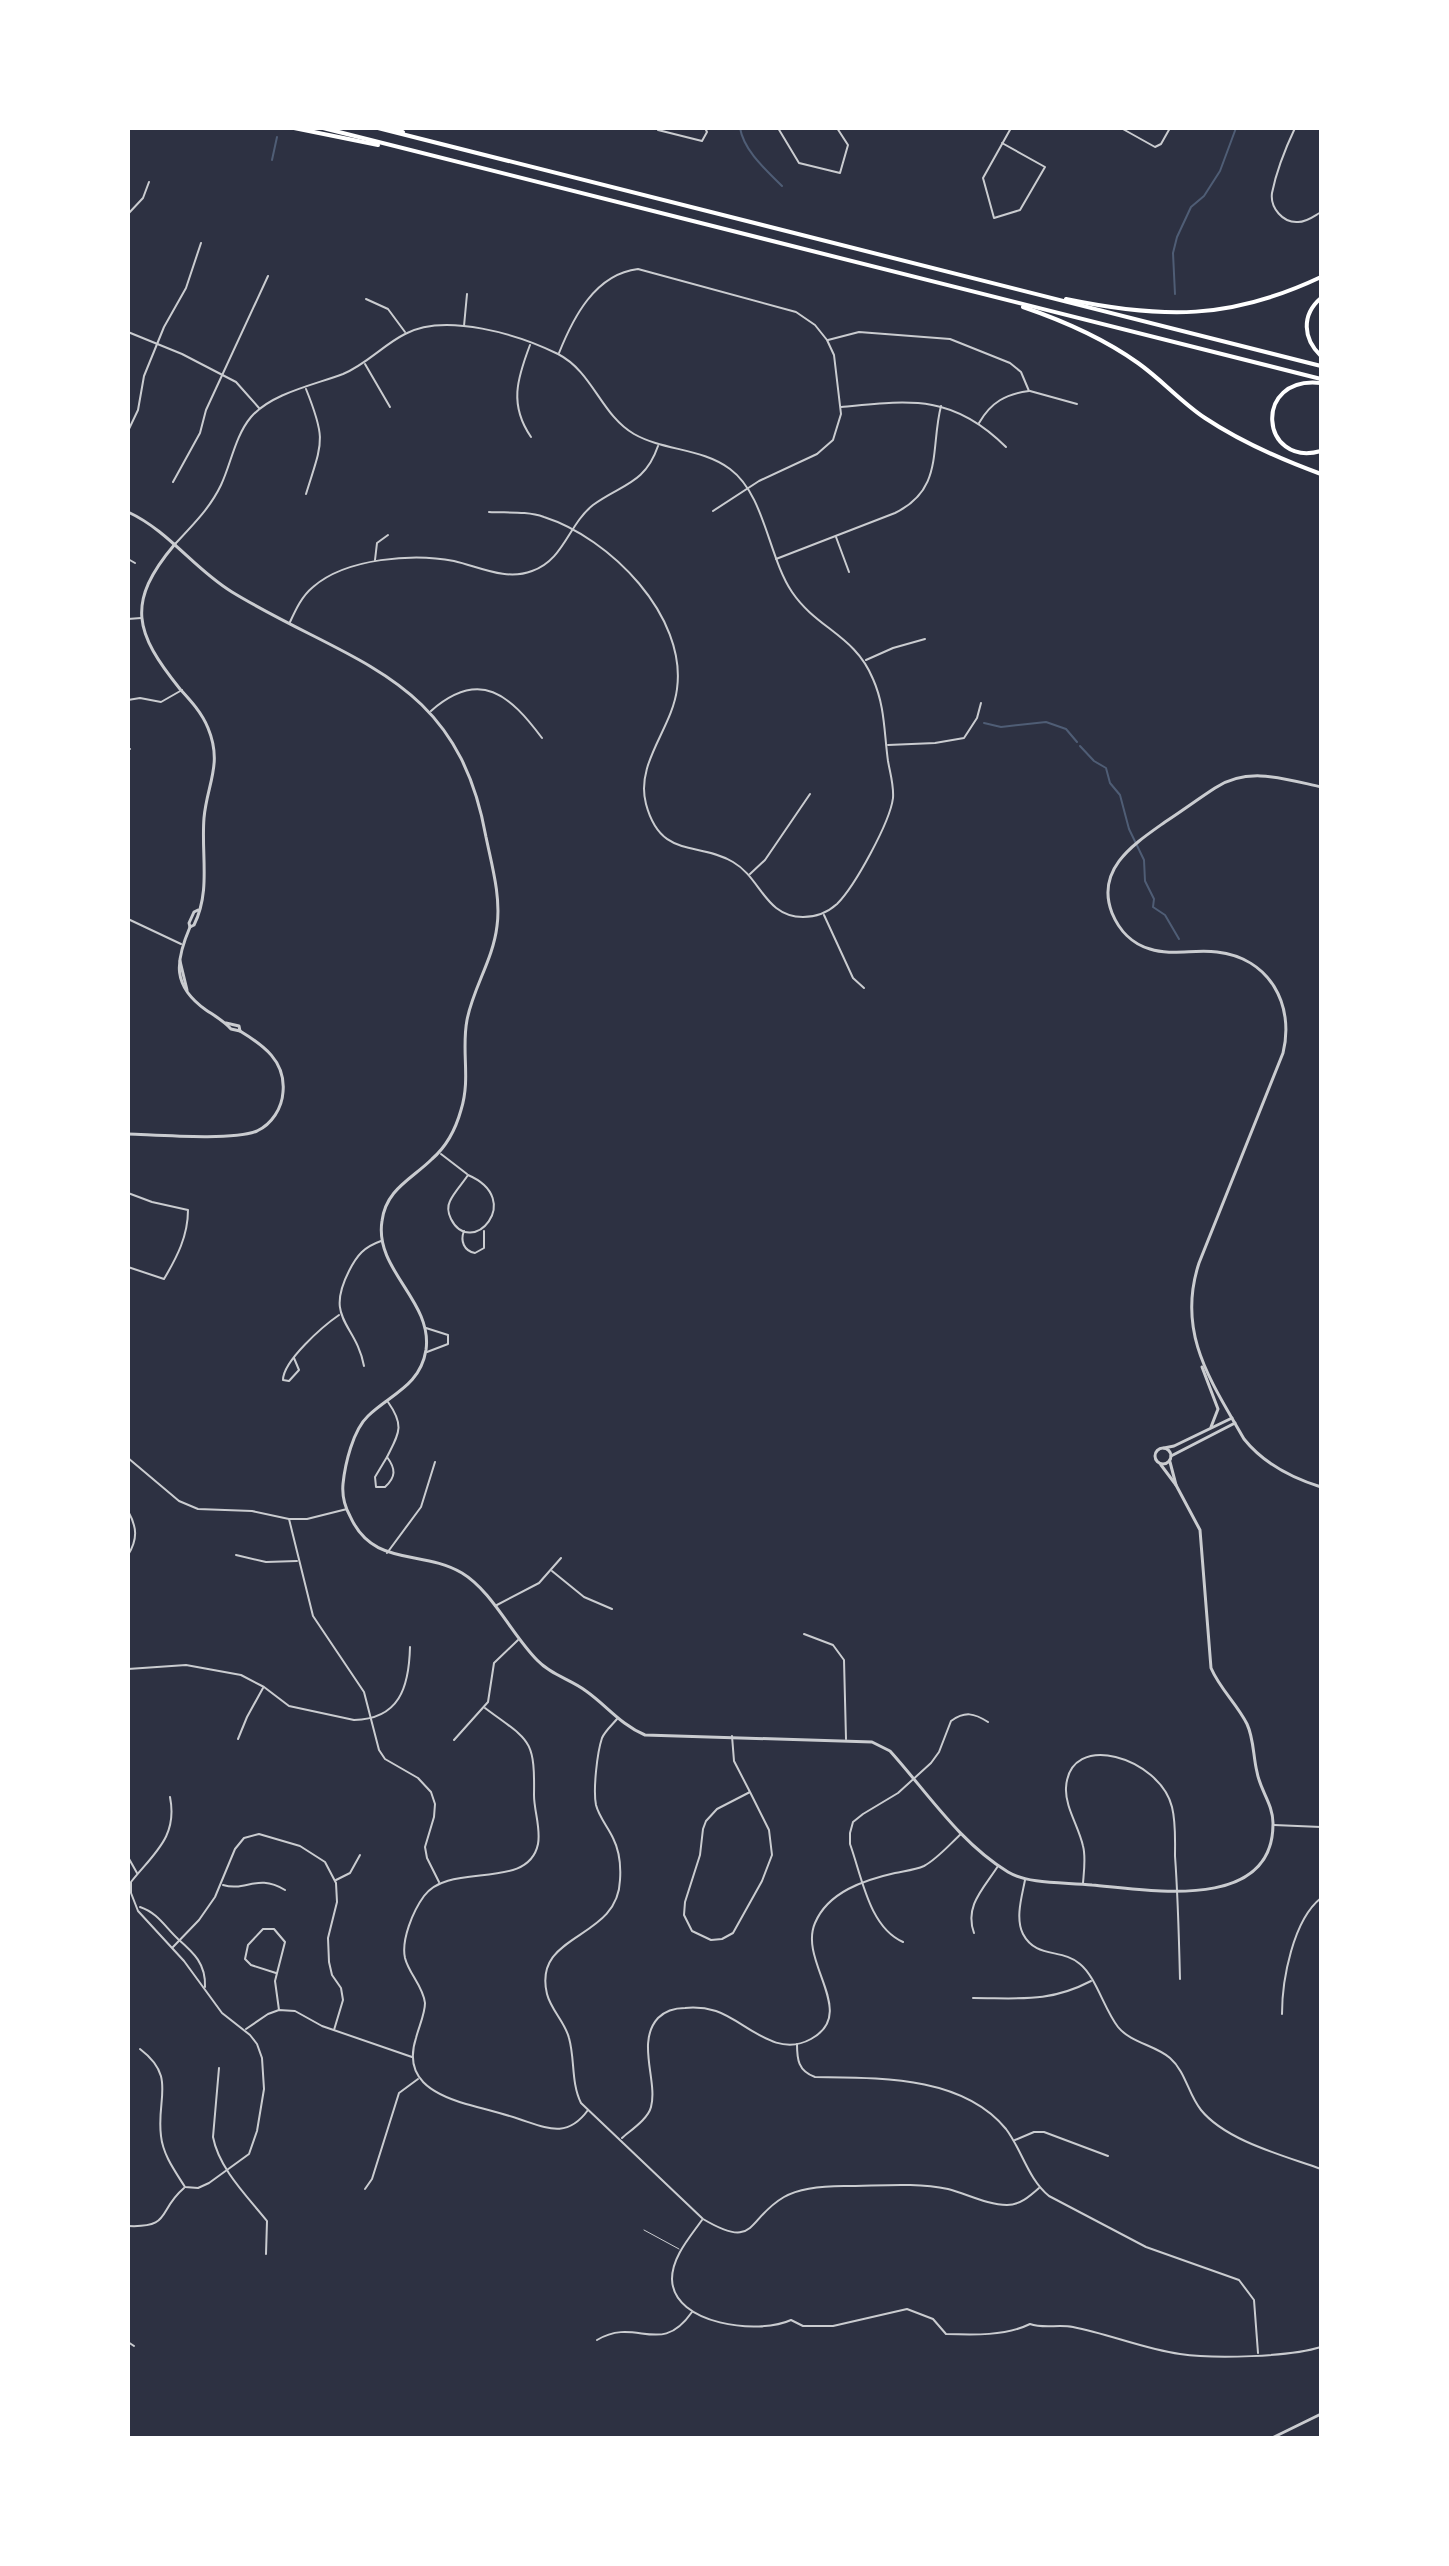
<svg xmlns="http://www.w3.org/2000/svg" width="1449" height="2566" viewBox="0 0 1449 2566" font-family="'Open Sans',sans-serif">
  <rect width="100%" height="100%" fill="#2d3142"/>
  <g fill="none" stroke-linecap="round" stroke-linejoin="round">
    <!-- stream -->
    <g stroke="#4f5d75" stroke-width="2">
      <path d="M740 128C744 151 766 170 782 186"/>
      <path d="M272 160 277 137"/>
      <path d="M1175 294 1173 253 1177 237 1191 207 1204 196 1220 171 1236 128"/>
      <path d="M984 723 1001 727 1046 722 1066 729 1077 742"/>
      <path d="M1080 746 1094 761 1106 768 1110 783 1120 795 1129 829 1144 860 1145 881 1154 899 1153 907 1165 915 1179 939"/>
    </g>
    <!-- service -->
    <path stroke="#caccd0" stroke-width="1" d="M644 2230 679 2249"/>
    <!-- minor -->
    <g stroke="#caccd0" stroke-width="2">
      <path d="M658 128V130L702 141 707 132 705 128"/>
      <path d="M778 128 799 163 840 173 848 145 837 128"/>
      <path d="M1121 128 1155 147 1161 144 1170 128"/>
      <path d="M1295 128C1286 147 1276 173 1272 193 1270 208 1283 223 1298 222 1307 222 1314 216 1321 212"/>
      <path d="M1002 143 1045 167 1020 210 994 218 983 178 1011 128"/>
      <path d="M128 214 143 198 149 182"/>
      <path d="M366 299 388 309 405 332"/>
      <path d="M464 326 467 294"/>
      <path d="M128 332 182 354 236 382 259 408"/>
      <path d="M828 340 859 332 950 339 1010 363 1021 372 1029 391C1006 394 991 402 979 423"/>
      <path d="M530 345C517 379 509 405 531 437"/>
      <path d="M559 353C573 318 595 274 638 269L796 312 815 325 827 340 834 355 841 414 833 440 817 454 759 481 713 511"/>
      <path d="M365 364 390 407"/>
      <path d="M306 389C327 441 322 442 306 494"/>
      <path d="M1030 391 1077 404"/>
      <path d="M841 407C911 400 953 394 1006 447"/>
      <path d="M128 431 138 410 144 376 164 327 186 288 201 243"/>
      <path d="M173 482 200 433 206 410 268 276"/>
      <path d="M836 537 849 572"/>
      <path d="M175 544C193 525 210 508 221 485 231 464 235 436 251 417 272 393 314 385 343 374 367 364 383 345 405 334 445 312 520 335 558 354 593 372 601 415 634 434 664 451 702 448 730 469 765 495 768 556 792 592 817 629 855 635 873 679 885 706 884 732 888 761 890 773 894 785 893 798 890 822 855 886 837 904 827 913 816 917 803 917 765 917 761 878 733 862 698 841 661 860 646 804 635 763 672 729 677 689 687 616 610 538 544 517 527 511 507 513 489 512"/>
      <path d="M128 559 135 563"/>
      <path d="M776 559 895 513C944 489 930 449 941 406"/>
      <path d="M375 560 377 543 388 535"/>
      <path d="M128 619 141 618"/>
      <path d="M290 622C296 609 302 596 313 587 346 558 414 553 454 561 480 567 506 581 532 571 564 560 568 525 593 505 622 484 645 484 658 446"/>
      <path d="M866 660 893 648 925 639"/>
      <path d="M128 700 140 698 161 702 182 690"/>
      <path d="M431 711C480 668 510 695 542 738"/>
      <path d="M888 745 935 743 964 738 977 718 981 703"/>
      <path d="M128 749H130"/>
      <path d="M750 874 765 860 810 794"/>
      <path d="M824 915 853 978 864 988"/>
      <path d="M128 919 181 944"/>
      <path d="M441 1154 467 1174"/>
      <path d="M468 1175C526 1200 471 1259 451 1219 448 1213 447 1207 450 1201 454 1192 463 1183 468 1175Z"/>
      <path d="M128 1193 152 1202 188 1210C188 1236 177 1257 164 1279L128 1267"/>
      <path d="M464 1231C460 1241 464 1251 475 1253L484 1248V1231"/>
      <path d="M426 1328 448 1335V1344L427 1352"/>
      <path d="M294 1358 299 1370 289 1381 283 1380C283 1361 323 1326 339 1315"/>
      <path d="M364 1366C356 1323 324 1320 349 1271 357 1255 364 1247 381 1241"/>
      <path d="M387 1457C396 1469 396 1477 385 1487H376L375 1477Z"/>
      <path d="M387 1457C399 1433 405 1426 388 1402"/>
      <path d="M128 1458 179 1501 198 1509 252 1511 289 1519H307L347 1509"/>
      <path d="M128 1511C137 1527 138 1539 128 1555"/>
      <path d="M289 1519 313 1616 364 1692 379 1750 385 1759 418 1778 431 1792 435 1804 434 1817 425 1847 427 1858 439 1882"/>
      <path d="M387 1553 421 1507 435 1462"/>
      <path d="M236 1555 266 1562 297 1561"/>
      <path d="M552 1571 584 1597 612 1609"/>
      <path d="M495 1606 539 1583 561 1558"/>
      <path d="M804 1634 833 1645 844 1660 846 1739"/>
      <path d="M128 1669 186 1665 241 1675 264 1687 289 1706 354 1720C399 1719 409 1688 410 1647"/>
      <path d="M485 1708C529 1741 535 1737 534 1795 534 1811 541 1828 538 1844 528 1892 449 1861 424 1896 413 1911 401 1940 405 1958 409 1974 423 1986 425 2003 425 2014 419 2026 416 2038 403 2078 432 2094 466 2104 484 2109 501 2113 519 2119 547 2128 567 2139 588 2110"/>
      <path d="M617 1719C612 1725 605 1731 602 1738 597 1753 593 1790 596 1805 599 1817 608 1827 613 1838 619 1850 621 1866 620 1880 618 1941 532 1932 547 1994 551 2010 565 2022 569 2038 575 2059 571 2083 581 2103L703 2219C757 2251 746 2219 784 2197 800 2188 826 2186 844 2186 878 2186 915 2182 948 2189 967 2194 988 2205 1007 2205 1020 2205 1030 2196 1039 2188"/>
      <path d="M732 1736 734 1761 750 1792 769 1830 772 1855 762 1881 733 1933 722 1939 711 1940 692 1931 684 1915 685 1902 700 1855 703 1829 706 1821 717 1809 750 1792"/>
      <path d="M238 1739 247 1717 263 1688"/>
      <path d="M454 1740 488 1702 494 1663 518 1640"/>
      <path d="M1274 1825 1321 1827"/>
      <path d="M128 1857 137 1873"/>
      <path d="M336 1880 350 1873 360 1855"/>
      <path d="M1025 1880C1022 1896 1015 1918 1023 1934 1036 1959 1062 1948 1080 1964 1096 1977 1104 2009 1118 2027 1131 2043 1155 2045 1170 2058 1186 2072 1188 2094 1201 2110 1226 2141 1285 2156 1321 2169"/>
      <path d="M1083 1883C1084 1871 1086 1857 1083 1846 1079 1827 1065 1807 1066 1788 1069 1729 1160 1758 1172 1807 1176 1823 1175 1840 1175 1856 1178 1897 1179 1938 1180 1979"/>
      <path d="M223 1885C246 1892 257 1873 285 1890"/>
      <path d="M140 1907C158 1913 165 1927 178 1939 194 1953 206 1964 205 1987"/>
      <path d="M974 1933C964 1906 984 1888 998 1866"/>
      <path d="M903 1942C869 1927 862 1877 850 1844V1833L853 1822 863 1814 898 1793 931 1763 939 1752 951 1721C965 1711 974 1713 988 1722"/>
      <path d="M173 1947 199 1920 215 1897 235 1849 244 1838 259 1834 300 1846 325 1862 336 1883 337 1902 328 1938 329 1962 332 1975 341 1988 343 2000 334 2030"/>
      <path d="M276 1973 251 1965 245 1959 248 1945 263 1929H274L285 1942 275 1981 279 2010"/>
      <path d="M973 1998C1019 1998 1049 2003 1091 1981"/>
      <path d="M1282 2014C1282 1980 1293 1920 1321 1898"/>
      <path d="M246 2029 268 2014 279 2010 295 2011 322 2026 412 2057"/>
      <path d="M797 2044C797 2059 798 2071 815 2077 877 2078 962 2075 1006 2129 1022 2150 1028 2179 1049 2196L1146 2247 1239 2280 1254 2300 1258 2353"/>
      <path d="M140 2049C177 2077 156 2098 161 2136 163 2155 175 2171 185 2187L198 2188 209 2183 249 2154 257 2131 264 2089 262 2058 257 2044 250 2035 222 2013 184 1961 138 1911 131 1893V1882C154 1853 178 1837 170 1797"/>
      <path d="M219 2068 213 2137C219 2169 248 2197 267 2221L266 2254"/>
      <path d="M622 2138C631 2130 648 2119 651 2107 658 2081 636 2042 658 2018 665 2011 675 2008 685 2008 695 2007 706 2008 716 2011 746 2021 775 2059 811 2039 859 2013 798 1962 815 1923 828 1892 864 1880 895 1873 904 1871 915 1870 924 1866 937 1859 950 1844 961 1834"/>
      <path d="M1015 2140 1034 2132H1044L1108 2156"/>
      <path d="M365 2189 372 2179 399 2093 418 2079"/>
      <path d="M702 2220C690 2237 672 2257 672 2279 673 2325 759 2335 791 2320L803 2326H833L907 2309 933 2319 946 2334C973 2335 1006 2336 1030 2324 1044 2329 1058 2324 1073 2327 1109 2334 1144 2349 1180 2354 1214 2359 1289 2357 1321 2347"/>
      <path d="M128 2226C172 2228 157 2211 184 2188"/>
      <path d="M597 2340C637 2316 660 2358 692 2312"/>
      <path d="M128 2342 134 2346"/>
    </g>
    <!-- tertiary -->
    <g stroke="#caccd0" stroke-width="3">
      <path d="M128 512C169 531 194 569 232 592 352 665 457 675 486 837 492 866 501 897 497 926 493 960 473 988 467 1020 461 1051 471 1078 461 1110 456 1128 447 1146 432 1159 412 1179 386 1189 382 1221 374 1270 433 1301 426 1350 420 1386 391 1394 368 1416 353 1430 345 1464 343 1484 342 1495 345 1507 350 1516 373 1568 422 1549 462 1573 492 1591 512 1635 537 1660 551 1675 570 1679 586 1691 606 1705 621 1725 645 1735L872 1742 890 1751C927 1792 959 1842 1008 1872 1030 1885 1067 1882 1092 1885 1148 1890 1274 1913 1273 1823 1273 1804 1260 1790 1257 1772 1253 1756 1254 1739 1247 1724 1237 1704 1220 1689 1211 1668L1200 1530 1176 1485 1161 1465"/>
      <path d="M175 544C125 603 135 633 180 689 191 701 202 713 208 728 223 764 207 784 204 818 201 855 211 891 194 925L190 927"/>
      <path d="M1321 787C1285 779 1248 766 1215 788 1198 799 1182 811 1165 822 1134 844 1095 869 1112 913 1119 930 1132 944 1150 949 1171 956 1195 949 1217 952 1269 958 1295 1004 1283 1053L1199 1263C1176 1333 1211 1381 1244 1439 1264 1464 1292 1478 1321 1487"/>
      <path d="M198 910 194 912 189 923 190 927C175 962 172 986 206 1010 215 1016 224 1021 231 1029L240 1031"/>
      <path d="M180 961 187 990"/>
      <path d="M128 1134C158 1135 232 1141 257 1131 272 1124 282 1108 283 1092 286 1061 263 1045 240 1031L239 1026 226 1023"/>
      <path d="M1202 1367 1218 1409 1211 1427"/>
      <circle cx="1163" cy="1456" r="8"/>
      <path d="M1164 1448 1174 1446 1232 1418"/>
      <path d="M1171 1456 1235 1423"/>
      <path d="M1170 1462 1176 1485"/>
      <path d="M1272 2438 1321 2414"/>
    </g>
    <!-- motorway -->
    <g stroke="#fff" stroke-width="4">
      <path d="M294 128 378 145"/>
      <path d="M323 128 1321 379"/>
      <path d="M378 128 1321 366"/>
      <path d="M393 128 403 132"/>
      <path d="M1321 298C1301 315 1303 339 1321 356"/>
      <path d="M1066 299C1163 319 1230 320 1321 277"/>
      <path d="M1023 307C1064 321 1103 338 1138 363 1162 380 1181 402 1205 418 1241 442 1280 459 1321 474"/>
      <path d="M1321 383C1252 375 1260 468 1321 451"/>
    </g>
  </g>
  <!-- border -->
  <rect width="1449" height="2566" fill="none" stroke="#ffffff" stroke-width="260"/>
</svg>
